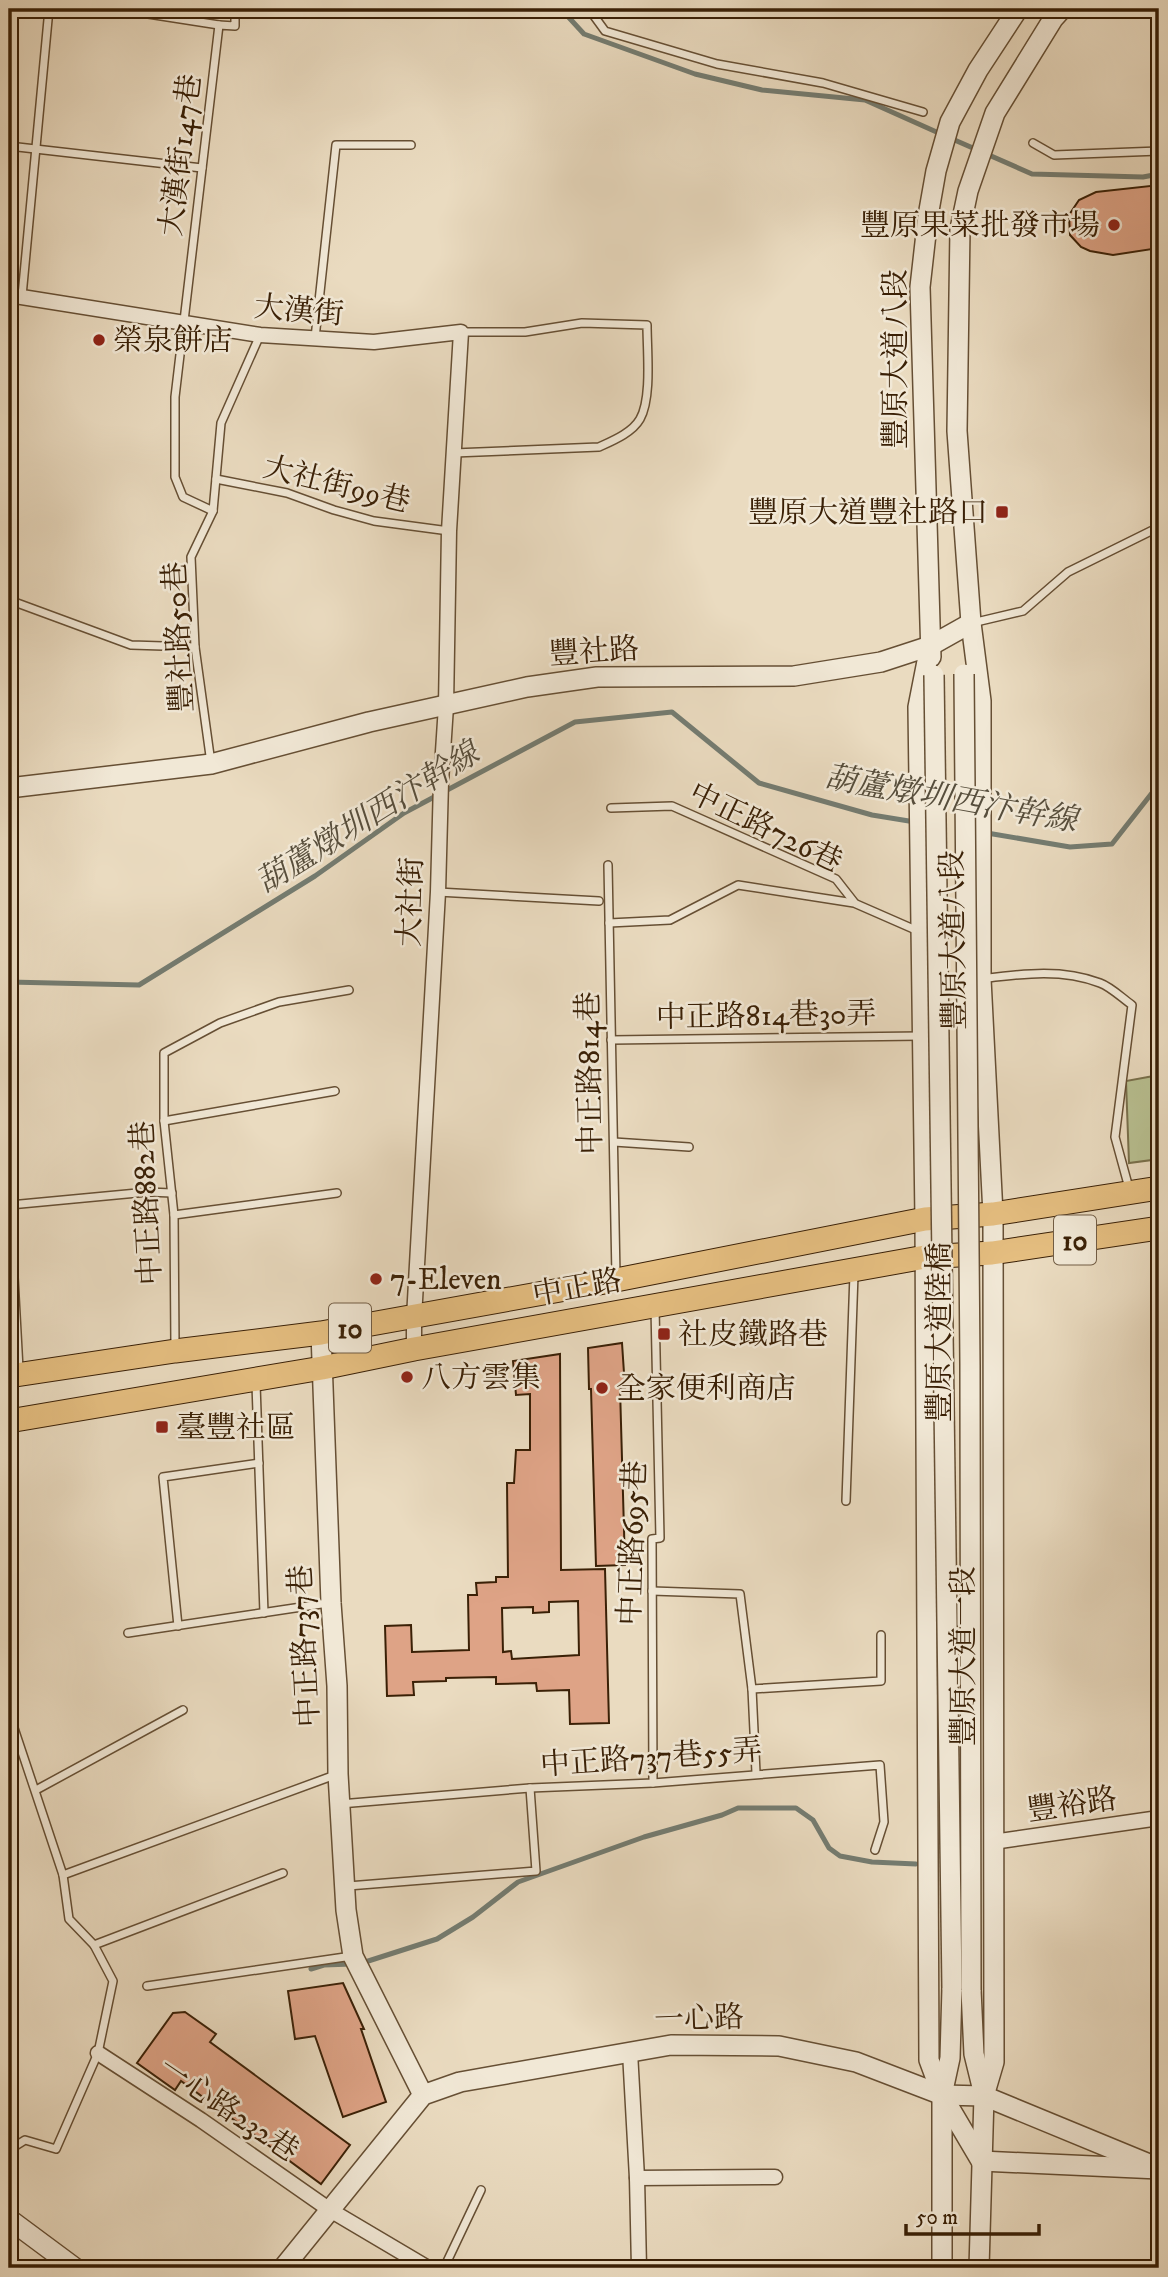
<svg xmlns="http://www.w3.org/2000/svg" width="1168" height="2277" viewBox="0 0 1168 2277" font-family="'IM FELL DW Pica','Noto Serif TC',serif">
  <rect width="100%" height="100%" fill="#eadbc0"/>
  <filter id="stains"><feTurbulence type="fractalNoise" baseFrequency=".00286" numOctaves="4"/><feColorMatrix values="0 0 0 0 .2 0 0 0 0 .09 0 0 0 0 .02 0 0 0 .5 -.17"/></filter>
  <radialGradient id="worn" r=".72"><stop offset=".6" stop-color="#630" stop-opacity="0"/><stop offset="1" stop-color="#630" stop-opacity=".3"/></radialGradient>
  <!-- green -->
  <path fill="#b8c091" stroke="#79704c" stroke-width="2" d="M1159 1075V1159L1129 1163 1126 1081Z"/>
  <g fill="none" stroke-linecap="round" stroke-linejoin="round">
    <!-- stream -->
    <g stroke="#747c71" stroke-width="5">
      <path d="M561 9 584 34 695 74 762 90 865 100 941 134"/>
      <path d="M950 138 1032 174 1143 177 1159 174"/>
      <path d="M987 833 1070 847 1112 844 1159 784"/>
      <path d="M9 982 139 985 315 876 404 813 575 722 672 712 759 783 872 815 915 822"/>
      <path d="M362 1963 437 1939 473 1917 518 1882 644 1837 722 1815 738 1808H796L813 1820 829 1848 840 1856 872 1862 916 1864"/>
      <path d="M311 1969 324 1965 352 1964"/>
    </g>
  </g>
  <!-- building -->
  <g fill="#dea386" stroke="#3a2006" stroke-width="2" fill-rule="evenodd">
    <path d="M1159 185V248L1113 255 1090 251 1081 247 1070 235 1069 215 1079 200 1096 192Z"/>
    <path d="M622 1343 625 1388H620L625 1565 596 1566 591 1389H589L588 1348Z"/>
    <path d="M560 1354 561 1570 605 1569 609 1723 570 1724 569 1690 537 1691 536 1683 496 1684V1677L446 1678V1681L413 1682 414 1695 387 1696 385 1626 411 1625 412 1652 469 1650 468 1595H477L476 1583 496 1582V1577H508L507 1483H514L516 1450H530V1394L516 1395 513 1361ZM578 1601 579 1655 512 1659 511 1651 503 1652 502 1608 533 1607V1613L549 1612V1602Z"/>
    <path d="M343 1983 364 2029H361L386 2102 343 2117 315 2036 295 2039 288 1991Z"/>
    <path d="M185 2012 216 2034 210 2042 350 2145 321 2184 181 2081 175 2090 137 2063 173 2013Z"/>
  </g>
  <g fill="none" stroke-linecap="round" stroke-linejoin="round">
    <defs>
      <g id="service">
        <path d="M116 9 219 25"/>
        <path d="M589 9 605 31 717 64 823 83 923 112"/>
        <path d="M1033 143 1054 155 1159 151"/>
        <path d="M9 146 202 168"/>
        <path d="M22 296 49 9"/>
        <path d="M315 338 336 145H411"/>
        <path d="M454 453 599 447C612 441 632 433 640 419 652 398 647 351 647 325L582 323 525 332H461"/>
        <path d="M216 479 287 493 334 510 374 521 449 531"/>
        <path d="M213 511 183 497 175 477V397L219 25 235 26V9"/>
        <path d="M9 600 131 645 195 647"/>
        <path d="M972 623 1023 611 1068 572 1159 527"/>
        <path d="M211 763 195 647 191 557 213 511 221 423 260 335"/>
        <path d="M611 808 672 806 836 879 854 902"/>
        <path d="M608 865 616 1276"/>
        <path d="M438 892 599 901"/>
        <path d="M609 923 670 920 738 885 854 903 918 931"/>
        <path d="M981 979C1021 974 1061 968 1100 983 1111 987 1122 998 1132 1005L1115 1137 1129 1188"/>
        <path d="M939 985 966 981"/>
        <path d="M611 1040 921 1036"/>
        <path d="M164 1121 335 1091"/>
        <path d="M614 1142 689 1147"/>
        <path d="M174 1215 337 1193"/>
        <path d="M175 1346 174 1215 164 1121V1053L220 1023 279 1002 349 990"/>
        <path d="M19 1369 10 1205 148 1192 172 1193"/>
        <path d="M256 1384 264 1613"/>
        <path d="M846 1501 854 1274"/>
        <path d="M652 1591 740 1594 752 1689 756 1773"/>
        <path d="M178 1626 163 1477 259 1463"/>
        <path d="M128 1633 328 1603"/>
        <path d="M752 1689 881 1681V1635"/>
        <path d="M9 1720 13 1725 63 1875 69 1919 94 1945 113 1981 98 2053 56 2149 25 2140 9 2150"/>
        <path d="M653 1783 652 1539 660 1538 655 1308"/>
        <path d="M36 1790 183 1710"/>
        <path d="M340 1804 530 1788 653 1783 880 1765 884 1822 875 1850"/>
        <path d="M63 1875 335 1775"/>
        <path d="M348 1886 536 1871 530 1788"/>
        <path d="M94 1945 283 1873"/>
        <path d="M147 1986 352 1956"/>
        <path d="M444 2268 481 2190"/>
      </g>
      <g id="minor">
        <path d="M9 295 260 335 374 342 461 332 449 531 446 706 441 782 438 892 414 1318V1349"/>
        <path d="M993 1842 1159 1818"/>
        <path d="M630 2052 637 2178 639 2268"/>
        <path d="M98 2053 201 2120 330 2210 428 2268"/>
        <path d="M637 2178 775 2177"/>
      </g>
      <g id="tertiary">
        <path d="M930 646 918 707 925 1219 929 2060 942 2095 981 2161 1159 2169"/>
        <path d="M931 657 920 287 928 216 936 171 950 122 978 70 1018 9"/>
        <path d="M9 788 211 764 369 722 527 687 597 677 794 676 881 662 930 646 971 623"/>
        <path d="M321 1333 331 1603 337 1686 338 1774 346 1910 353 1956 423 2095"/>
        <path d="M971 1990 974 2054 984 2095"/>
        <path d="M9 2219 75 2268"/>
        <path d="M283 2268 423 2095 460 2082 671 2045 779 2046 856 2062 942 2095 984 2096 1149 2164"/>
        <path d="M942 2268V2095L950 2058 952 1988"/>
        <path d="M979 2268 984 2096 994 2062 993 1214 981 979V701L971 623 957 431 960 229 968 191 995 113 1053 19 1062 9"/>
      </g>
      <g id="primary">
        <path d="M9 1376 175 1351 321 1333 616 1280 925 1219 993 1214 1159 1188"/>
        <path d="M9 1421 322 1368 414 1349 925 1257 992 1253 1159 1228"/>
      </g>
    </defs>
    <!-- service casing -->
    <use href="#service" stroke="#664f34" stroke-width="10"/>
    <!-- minor casing -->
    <use href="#minor" stroke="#664f34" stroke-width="17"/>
    <!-- tertiary casing -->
    <use href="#tertiary" stroke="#664f34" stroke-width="22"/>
    <!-- primary casing -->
    <use href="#primary" stroke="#3a2006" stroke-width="25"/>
    <!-- service -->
    <use href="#service" stroke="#f1e8d6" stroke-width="7"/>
    <!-- minor -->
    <use href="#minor" stroke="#f1e8d6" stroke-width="14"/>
    <!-- tertiary -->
    <use href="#tertiary" stroke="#f1e8d6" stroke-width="19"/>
    <!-- primary -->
    <use href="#primary" stroke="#e5be80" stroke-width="23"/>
    <defs>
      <g id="tertiary-bridge">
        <path d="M964 674 970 1365 971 1990"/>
        <path d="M934 675 952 1988"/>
      </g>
    </defs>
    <!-- tertiary-bridge casing -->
    <use href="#tertiary-bridge" stroke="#664f34" stroke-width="22" stroke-linecap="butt"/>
    <!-- tertiary-bridge -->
    <use href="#tertiary-bridge" stroke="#f1e8d6" stroke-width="19"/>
  </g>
  <!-- markers -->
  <g fill="#8f2418" stroke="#f1e8d6" stroke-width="2.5">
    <circle cx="1114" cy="225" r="7"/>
    <circle cx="99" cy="340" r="7"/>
    <rect x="995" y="505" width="14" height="14" rx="3.5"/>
    <circle cx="376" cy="1279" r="7"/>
    <rect x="657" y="1327" width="14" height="14" rx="3.5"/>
    <circle cx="407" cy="1377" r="7"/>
    <circle cx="602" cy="1388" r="7"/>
    <rect x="155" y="1420" width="14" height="14" rx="3.5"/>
  </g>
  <g text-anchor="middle" stroke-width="5" stroke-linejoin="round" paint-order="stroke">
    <!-- shield labels -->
    <g fill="#f1e8d6" stroke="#715c44" stroke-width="2">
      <rect x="1054" y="1215.5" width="42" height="49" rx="5"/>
      <rect x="329" y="1303.5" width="42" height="49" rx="5"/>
    </g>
    <g font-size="28" font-weight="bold" fill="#3a2006">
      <text x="1075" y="1250">10</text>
      <text x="350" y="1338">10</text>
    </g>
    <!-- street labels -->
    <g font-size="30" fill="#3a2006" stroke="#f1e8d6">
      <text transform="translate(180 155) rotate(-83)" y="10">大漢街147巷</text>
      <text transform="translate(299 310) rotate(5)" y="10">大漢街</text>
      <text transform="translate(895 359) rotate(-90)" y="10">豐原大道八段</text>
      <text transform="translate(337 484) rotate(14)" y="10">大社街99巷</text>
      <text transform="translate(178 637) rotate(-93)" y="10">豐社路50巷</text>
      <text transform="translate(594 651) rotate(-4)" y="10">豐社路</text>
      <text transform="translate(766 827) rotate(26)" y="10">中正路726巷</text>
      <text transform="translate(410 902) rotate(-88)" y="10">大社街</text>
      <text transform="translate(953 940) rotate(-91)" y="10">豐原大道八段</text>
      <text transform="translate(766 1015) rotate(-1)" y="10">中正路814巷30弄</text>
      <text transform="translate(589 1073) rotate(-91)" y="10">中正路814巷</text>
      <text transform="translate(146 1203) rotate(-93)" y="10">中正路882巷</text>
      <text transform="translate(577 1287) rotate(-10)" y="10">中正路</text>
      <text transform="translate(939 1332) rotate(-90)" y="10">豐原大道陸橋</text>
      <text transform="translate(632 1543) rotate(-88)" y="10">中正路695巷</text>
      <text transform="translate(304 1646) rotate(-93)" y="10">中正路737巷</text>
      <text transform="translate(963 1656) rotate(-90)" y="10">豐原大道一段</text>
      <text transform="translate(651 1757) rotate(-4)" y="10">中正路737巷55弄</text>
      <text transform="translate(1072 1804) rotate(-8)" y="10">豐裕路</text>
      <text transform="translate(699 2018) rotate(-2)" y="10">一心路</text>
      <text transform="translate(229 2109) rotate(34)" y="10">一心路232巷</text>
    </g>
    <!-- poi labels -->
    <g font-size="30" fill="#3a2006" stroke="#f1e8d6" text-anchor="start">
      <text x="1100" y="235" text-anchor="end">豐原果菜批發市場</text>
      <text x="113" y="350">榮泉餅店</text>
      <text x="988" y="522" text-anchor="end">豐原大道豐社路口</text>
      <text x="390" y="1289">7-Eleven</text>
      <text x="678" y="1344">社皮鐵路巷</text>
      <text x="421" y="1387">八方雲集</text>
      <text x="616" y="1398">全家便利商店</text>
      <text x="176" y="1437">臺豐社區</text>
    </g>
    <!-- water labels -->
    <g font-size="32" font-style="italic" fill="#574e3c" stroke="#f1e8d6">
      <text transform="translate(951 798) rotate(10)" y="11">葫蘆燉圳西汴幹線</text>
      <text transform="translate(367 817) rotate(-32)" y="11">葫蘆燉圳西汴幹線</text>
    </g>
  </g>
  <!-- margin -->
  <rect width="1168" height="2277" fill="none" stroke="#eadbc0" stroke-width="35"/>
  <rect x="10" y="10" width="1147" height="2256" fill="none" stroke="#3a2006" stroke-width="3.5"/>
  <rect x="18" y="18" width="1133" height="2242" fill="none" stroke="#3a2006" stroke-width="2"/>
  <!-- scale -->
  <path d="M906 2224v10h133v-10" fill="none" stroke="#3a2006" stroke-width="3.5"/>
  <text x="916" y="2224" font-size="21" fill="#3a2006" stroke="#f1e8d6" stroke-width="5" paint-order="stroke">50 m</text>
  <rect width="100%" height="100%" filter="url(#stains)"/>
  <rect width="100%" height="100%" fill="url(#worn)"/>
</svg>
